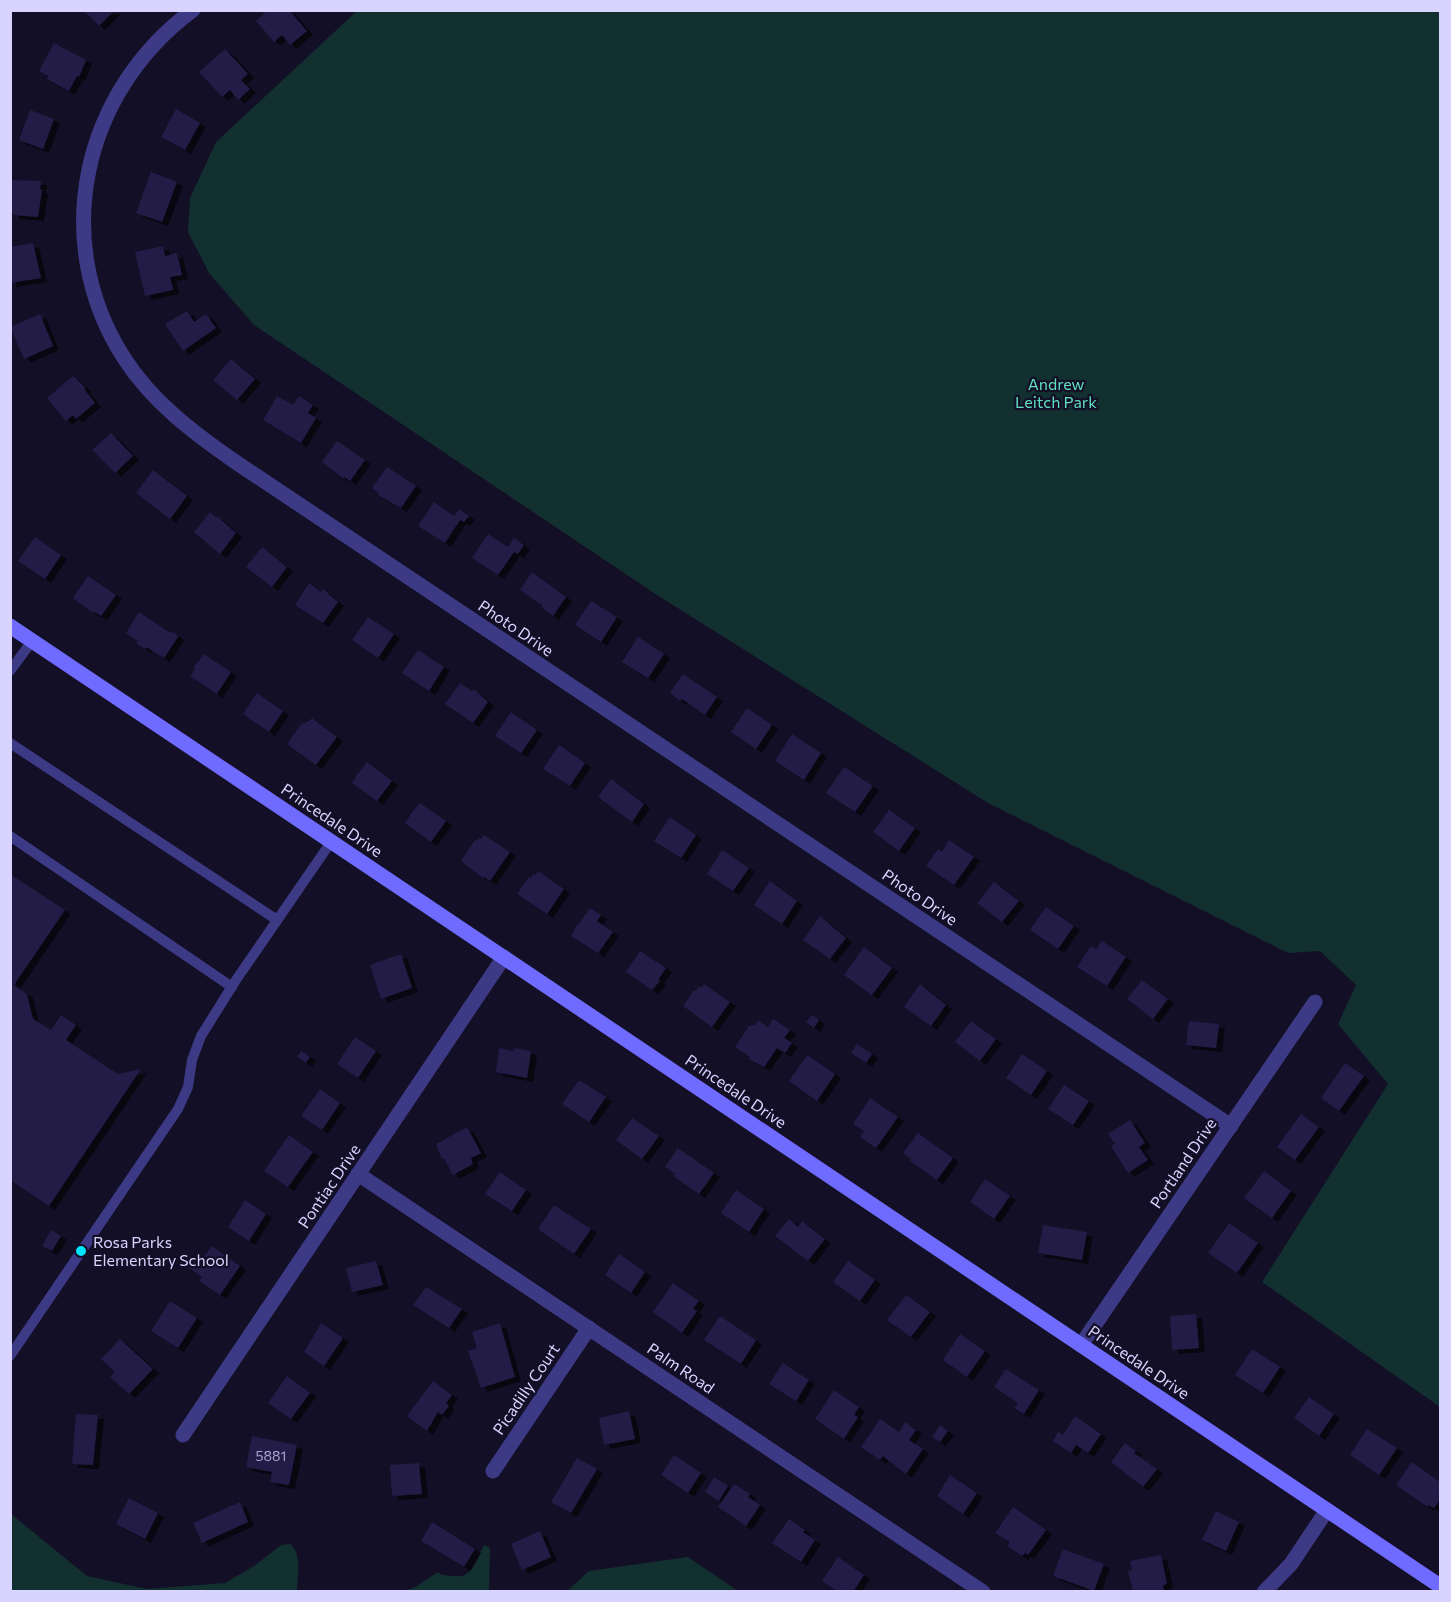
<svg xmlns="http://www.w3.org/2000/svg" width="1451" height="1602" viewBox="0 0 1451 1602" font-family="Commissioner,sans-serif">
  <defs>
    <filter id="shadow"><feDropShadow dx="6" dy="4" stdDeviation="0" flood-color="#0009"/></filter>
  </defs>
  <rect width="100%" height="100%" fill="#130f26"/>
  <!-- green -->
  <g fill="#12302f">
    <path d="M358 10 1440 11V1407L1262 1282 1388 1084 1338 1024 1356 985 1320 951 1288 953 988 803 657 595 254 325 209 273 188 232 190 198 216 142Z"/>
    <path d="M11 1514 87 1576 147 1589 225 1583 254 1566 281 1545 290 1544C303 1555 297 1576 297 1591H11Z"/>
    <path d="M484 1545 490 1548 489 1591H403L414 1588 438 1572 442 1575C449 1575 456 1577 462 1576 474 1573 479 1555 484 1545Z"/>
    <path d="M688 1557 738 1591H567L589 1571Z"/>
  </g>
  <!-- building -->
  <g fill="#241b47" filter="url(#shadow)">
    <path d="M83 10H115L99 26Z"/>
    <path d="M268 10H289L307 31 290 45 282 35 274 42 256 21Z"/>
    <path d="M54 43 86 60 79 77 77 76 69 91 47 79 48 76 39 71Z"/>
    <path d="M225 49 248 74 241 80 250 89 238 100 230 90 222 97 199 72Z"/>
    <path d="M176 109 200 123 185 150 161 137Z"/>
    <path d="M30 110 54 119 43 149 19 140Z"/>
    <path d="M151 172 177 182 162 222 136 213Z"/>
    <path d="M10 180 41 181 40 189 42 190 38 217 13 215V212H10Z"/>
    <path d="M33 243 41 278 10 283V247Z"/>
    <path d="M163 246 165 256 177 253 182 275 170 277 173 290 145 296 135 252Z"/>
    <path d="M187 311 194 322 206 314 216 328 183 351 165 324Z"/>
    <path d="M40 314 53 346 24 359 10 327Z"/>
    <path d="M231 359 255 379 237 400 213 380Z"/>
    <path d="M73 376 86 388 84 389 95 403 76 419 73 415 66 421 47 398Z"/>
    <path d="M277 396 293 405 299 396 313 405 308 413 316 418 301 443 263 420Z"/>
    <path d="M111 433 133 456 115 473 92 450Z"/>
    <path d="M337 441 365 460 350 481 344 477 343 478 322 462Z"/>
    <path d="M387 467 416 486 401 508 378 495 379 493 372 488Z"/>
    <path d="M153 470 187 496 170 519 136 493Z"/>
    <path d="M434 502 454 516 459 509 469 516 464 522 460 520 445 543 418 526Z"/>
    <path d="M210 512 216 517 217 516 236 533 220 554 194 532Z"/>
    <path d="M488 534 508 547 514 538 524 545 518 554 514 552 498 575 472 558Z"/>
    <path d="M35 537 61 555 45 579 18 561Z"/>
    <path d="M262 547 287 567 272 587 246 567Z"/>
    <path d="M532 572 566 597 553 616 542 608 543 606 520 590Z"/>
    <path d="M88 576 116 595 101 616 94 612 93 613 73 598Z"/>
    <path d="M309 583 321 592 323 589 338 602 323 623 295 605Z"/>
    <path d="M591 601 617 617 601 642 575 625Z"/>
    <path d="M139 612 169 632 175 633 178 637 164 658 146 647 145 649 136 643 138 641 126 633Z"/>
    <path d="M368 617 394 634 378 658 352 640Z"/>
    <path d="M638 637 664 654 648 678 622 662Z"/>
    <path d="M418 650 444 667 429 691 402 673Z"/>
    <path d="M204 654 231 672 217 694 190 676 195 669 193 668Z"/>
    <path d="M683 674 717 697 705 715 682 699 680 701 670 693Z"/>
    <path d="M460 683 472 691 474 689 488 702 473 723 445 704Z"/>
    <path d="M257 693 283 711 269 732 243 714Z"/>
    <path d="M747 708 772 725 756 749 731 732Z"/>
    <path d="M511 712 537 730 521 753 495 736Z"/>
    <path d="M312 718 337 737 316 765 287 744 302 723 304 724 307 721 308 722Z"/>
    <path d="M792 734 821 753 804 780 775 761Z"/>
    <path d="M559 745 585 763 570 786 543 769Z"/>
    <path d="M367 762 392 781 377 801 352 783 358 772 359 773Z"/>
    <path d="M844 767 873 786 855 812 826 793Z"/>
    <path d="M611 779 644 804 632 822 598 797Z"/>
    <path d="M420 803 446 821 431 842 405 823 410 816H409Z"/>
    <path d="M889 810 915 828 899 851 873 832Z"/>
    <path d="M670 817 696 835 681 858 654 841Z"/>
    <path d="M484 835 510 852 490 881 484 877 483 878 461 861 475 840 477 841 479 838 481 839Z"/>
    <path d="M949 840 974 857 954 885 926 866 938 849 942 852Z"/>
    <path d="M722 850 749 868 733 891 707 874Z"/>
    <path d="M538 871 564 889 547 914 517 894 529 877 531 878 533 874 535 876Z"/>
    <path d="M10 874 65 910 14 985 27 994 33 1019 51 1030 61 1015 76 1025 66 1040 118 1074 141 1069 49 1206 10 1180Z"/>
    <path d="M770 881 797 901 782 924 754 905Z"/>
    <path d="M994 882 1019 901 1002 922 977 903Z"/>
    <path d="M1046 907 1074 926 1058 949 1030 930Z"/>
    <path d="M590 908 601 915 597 921 613 932 598 953 571 936 577 924 578 925Z"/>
    <path d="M820 916 846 938 830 959 803 940Z"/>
    <path d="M1102 941 1126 957 1107 986 1077 967 1091 946 1096 949Z"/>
    <path d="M864 947 892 968 872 995 844 975Z"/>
    <path d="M640 951 666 968 658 980 660 981 652 990 626 972Z"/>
    <path d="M401 954 412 988 381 999 370 965Z"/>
    <path d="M1142 980 1168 999 1153 1019 1127 999Z"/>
    <path d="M704 984 730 1002 712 1027 683 1006 694 990 696 991 699 986 701 988Z"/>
    <path d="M920 984 946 1005 931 1026 904 1007Z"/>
    <path d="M812 1015 819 1020 814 1028 806 1022Z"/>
    <path d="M773 1019 790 1030 784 1038 792 1043 785 1053 777 1048 764 1067 749 1059 750 1057 735 1047 749 1026 755 1025 758 1020 768 1027Z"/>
    <path d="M971 1021 996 1039 980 1061 955 1042Z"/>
    <path d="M1189 1021 1219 1024 1216 1048 1186 1045Z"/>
    <path d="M355 1037 376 1051 358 1078 337 1064Z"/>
    <path d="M857 1044 872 1054 866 1063 851 1053Z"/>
    <path d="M499 1048 513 1051 514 1048 531 1051 527 1078 496 1072Z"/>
    <path d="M301 1051 310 1057 306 1063 297 1057Z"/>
    <path d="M1022 1054 1047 1071 1031 1095 1006 1078Z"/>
    <path d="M807 1055 835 1074 817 1101 789 1081Z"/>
    <path d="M1345 1063 1364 1076 1339 1111 1321 1098Z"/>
    <path d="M579 1080 606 1097 589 1122 562 1104Z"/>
    <path d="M1064 1085 1089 1101 1073 1125 1048 1109Z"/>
    <path d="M320 1089 340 1103 322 1130 301 1116Z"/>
    <path d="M870 1098 898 1117 876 1148 860 1137 864 1131 853 1124Z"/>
    <path d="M1301 1114 1319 1127 1295 1160 1277 1147Z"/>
    <path d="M632 1118 659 1136 642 1159 616 1140Z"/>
    <path d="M1130 1120 1145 1143 1139 1147 1148 1160 1128 1173 1111 1146 1115 1144 1108 1134Z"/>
    <path d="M467 1127 481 1153 471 1158 473 1164 453 1175 444 1158 442 1159 436 1144Z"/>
    <path d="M918 1133 953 1158 937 1180 910 1161 911 1159 903 1153Z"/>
    <path d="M289 1135 313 1152 288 1187 264 1171Z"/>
    <path d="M678 1148 714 1173 699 1194 673 1176 675 1174 665 1167Z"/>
    <path d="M1264 1171 1291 1191 1272 1218 1244 1198Z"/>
    <path d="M500 1172 526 1190 512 1211 485 1194Z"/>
    <path d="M985 1179 1010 1196 994 1219 970 1202Z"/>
    <path d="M736 1190 764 1209 749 1232 721 1213Z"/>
    <path d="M245 1200 266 1214 249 1241 228 1227Z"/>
    <path d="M554 1205 591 1229 574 1254 538 1229Z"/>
    <path d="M789 1219 798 1227 802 1221 825 1239 808 1261 775 1236Z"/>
    <path d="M1229 1223 1258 1243 1237 1273 1208 1253Z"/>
    <path d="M1043 1225 1087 1232 1082 1260 1038 1253Z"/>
    <path d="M51 1230 61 1236 52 1251 42 1246Z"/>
    <path d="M212 1246 240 1266 220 1295 199 1281 202 1277 183 1264 190 1255 200 1262Z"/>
    <path d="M619 1254 645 1272 631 1293 605 1275Z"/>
    <path d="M376 1261 383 1285 352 1292 346 1268Z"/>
    <path d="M848 1261 875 1280 860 1301 833 1282Z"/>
    <path d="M673 1283 699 1301 693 1309 697 1311 682 1333 653 1312Z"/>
    <path d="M426 1287 462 1309 449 1328 413 1305Z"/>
    <path d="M906 1295 930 1312 911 1337 887 1320Z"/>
    <path d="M170 1301 197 1318 178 1348 151 1331Z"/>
    <path d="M1196 1314 1199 1348 1172 1350 1170 1316Z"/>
    <path d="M720 1316 756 1340 741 1364 704 1340Z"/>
    <path d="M321 1323 343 1338 324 1366 304 1352Z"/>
    <path d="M500 1323 515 1377 481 1388 468 1351 477 1348 472 1332Z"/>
    <path d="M960 1334 985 1351 967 1377 943 1360Z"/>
    <path d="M120 1339 153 1369 129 1394 110 1377 115 1372 101 1359Z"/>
    <path d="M1252 1349 1280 1367 1263 1393 1235 1375Z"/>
    <path d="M783 1363 809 1380 796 1401 769 1384Z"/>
    <path d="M1006 1369 1039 1390 1024 1414 1014 1408 1018 1403 994 1387Z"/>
    <path d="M287 1376 310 1393 291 1419 268 1403Z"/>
    <path d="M433 1381 452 1395 446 1403 449 1406 442 1415 438 1412 427 1431 407 1416Z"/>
    <path d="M834 1390 859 1407 854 1415 858 1417 844 1439 815 1419Z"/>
    <path d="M1309 1397 1334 1414 1319 1436 1294 1418Z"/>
    <path d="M629 1411 635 1439 604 1445 599 1418Z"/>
    <path d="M76 1414 98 1415 93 1465 72 1464Z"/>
    <path d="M1075 1416 1101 1434 1088 1453 1076 1445 1071 1453 1053 1441 1058 1432 1063 1435Z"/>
    <path d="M880 1419 899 1432 905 1422 916 1430 909 1440 923 1449 906 1474 883 1456 880 1460 861 1447Z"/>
    <path d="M940 1425 948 1431 940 1442 932 1437Z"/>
    <path d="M1367 1429 1397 1448 1379 1475 1350 1455Z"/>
    <path d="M252 1436 297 1445 289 1485 270 1482 272 1472 246 1467Z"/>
    <path d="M1125 1443 1136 1451 1134 1453 1157 1469 1143 1487 1111 1462Z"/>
    <path d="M674 1455 701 1473 688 1493 661 1475Z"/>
    <path d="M577 1458 597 1469 571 1513 551 1502Z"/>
    <path d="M1412 1462 1440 1482V1500L1434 1508 1428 1505V1507L1396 1485Z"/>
    <path d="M419 1463 422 1494 392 1496 390 1465Z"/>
    <path d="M950 1475 977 1493 963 1514 937 1496Z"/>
    <path d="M714 1477 728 1486 719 1501 705 1492Z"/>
    <path d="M734 1484 750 1494 748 1497 760 1505 746 1526 718 1507Z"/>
    <path d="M129 1498 158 1513 145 1539 116 1524Z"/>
    <path d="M240 1502 248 1522 202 1543 193 1523Z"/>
    <path d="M1013 1507 1046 1530 1028 1555 1025 1553 1022 1556 1007 1546 1010 1542 995 1533Z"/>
    <path d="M1216 1511 1239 1522 1226 1551 1202 1540Z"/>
    <path d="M789 1519 805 1530 803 1532 815 1540 801 1562 772 1543Z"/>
    <path d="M432 1522 475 1549 464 1567 421 1541Z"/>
    <path d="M540 1531 551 1557 522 1570 511 1544Z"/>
    <path d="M1063 1549 1104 1564 1094 1591 1053 1576Z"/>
    <path d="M1161 1555 1167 1584 1163 1585 1164 1590 1133 1592 1128 1571 1132 1570 1130 1561Z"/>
    <path d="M838 1557 864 1575 853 1592H838L822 1581Z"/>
  </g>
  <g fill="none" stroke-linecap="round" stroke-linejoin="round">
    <!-- lane -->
    <g stroke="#3d3a85" stroke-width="10">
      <path d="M10 671 32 641"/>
      <path d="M10 743 277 920"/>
      <path d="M10 836 232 987"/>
      <path d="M10 1356 178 1109 188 1087 192 1060 201 1036 236 980 331 842"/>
    </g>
    <!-- street -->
    <g stroke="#3d3a85" stroke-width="15">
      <path d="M193 10C82 92 49 241 124 358 152 402 195 434 237 463L1231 1126"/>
      <path d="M358 1174 983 1592"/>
      <path d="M1081 1345 1315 1002"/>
      <path d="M183 1435 504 957"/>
      <path d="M493 1471 589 1328"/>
      <path d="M1264 1592 1291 1564 1327 1510"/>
    </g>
    <!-- secondary -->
    <path stroke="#6f6bff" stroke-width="15" d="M10 626 1440 1586"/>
  </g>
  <!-- markers -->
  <circle fill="#00e5ff" stroke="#130f26" stroke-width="2" cx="81" cy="1251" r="6"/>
  <g text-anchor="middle" stroke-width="4.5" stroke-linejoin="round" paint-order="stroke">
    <!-- number labels -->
    <g font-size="14" fill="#aca6d1">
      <text x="271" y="1461">5881</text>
    </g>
    <!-- park labels -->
    <g font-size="16" fill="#5fe0c0" stroke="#130f26">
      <text x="1056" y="390">Andrew<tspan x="1056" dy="18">Leitch Park</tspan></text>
    </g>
    <!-- street labels -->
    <g font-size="16" fill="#d9d4ff" stroke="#130f26">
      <text transform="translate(516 628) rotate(34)" y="6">Photo Drive</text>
      <text transform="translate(332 820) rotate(34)" y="6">Princedale Drive</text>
      <text transform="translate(920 897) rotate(34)" y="6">Photo Drive</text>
      <text transform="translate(736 1091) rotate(34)" y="6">Princedale Drive</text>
      <text transform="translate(1183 1163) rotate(-56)" y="6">Portland Drive</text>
      <text transform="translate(329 1186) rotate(-56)" y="6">Pontiac Drive</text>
      <text transform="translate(1139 1362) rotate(34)" y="6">Princedale Drive</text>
      <text transform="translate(681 1368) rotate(34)" y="6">Palm Road</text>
      <text transform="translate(526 1389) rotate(-56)" y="6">Picadilly Court</text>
    </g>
    <!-- poi labels -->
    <g font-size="16" fill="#d9d4ff" stroke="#130f26" text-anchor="start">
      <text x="93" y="1248">Rosa Parks<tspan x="93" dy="18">Elementary School</tspan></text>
    </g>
  </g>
  <!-- border -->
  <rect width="1451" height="1602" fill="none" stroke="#d9d4ff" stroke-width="24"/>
</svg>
